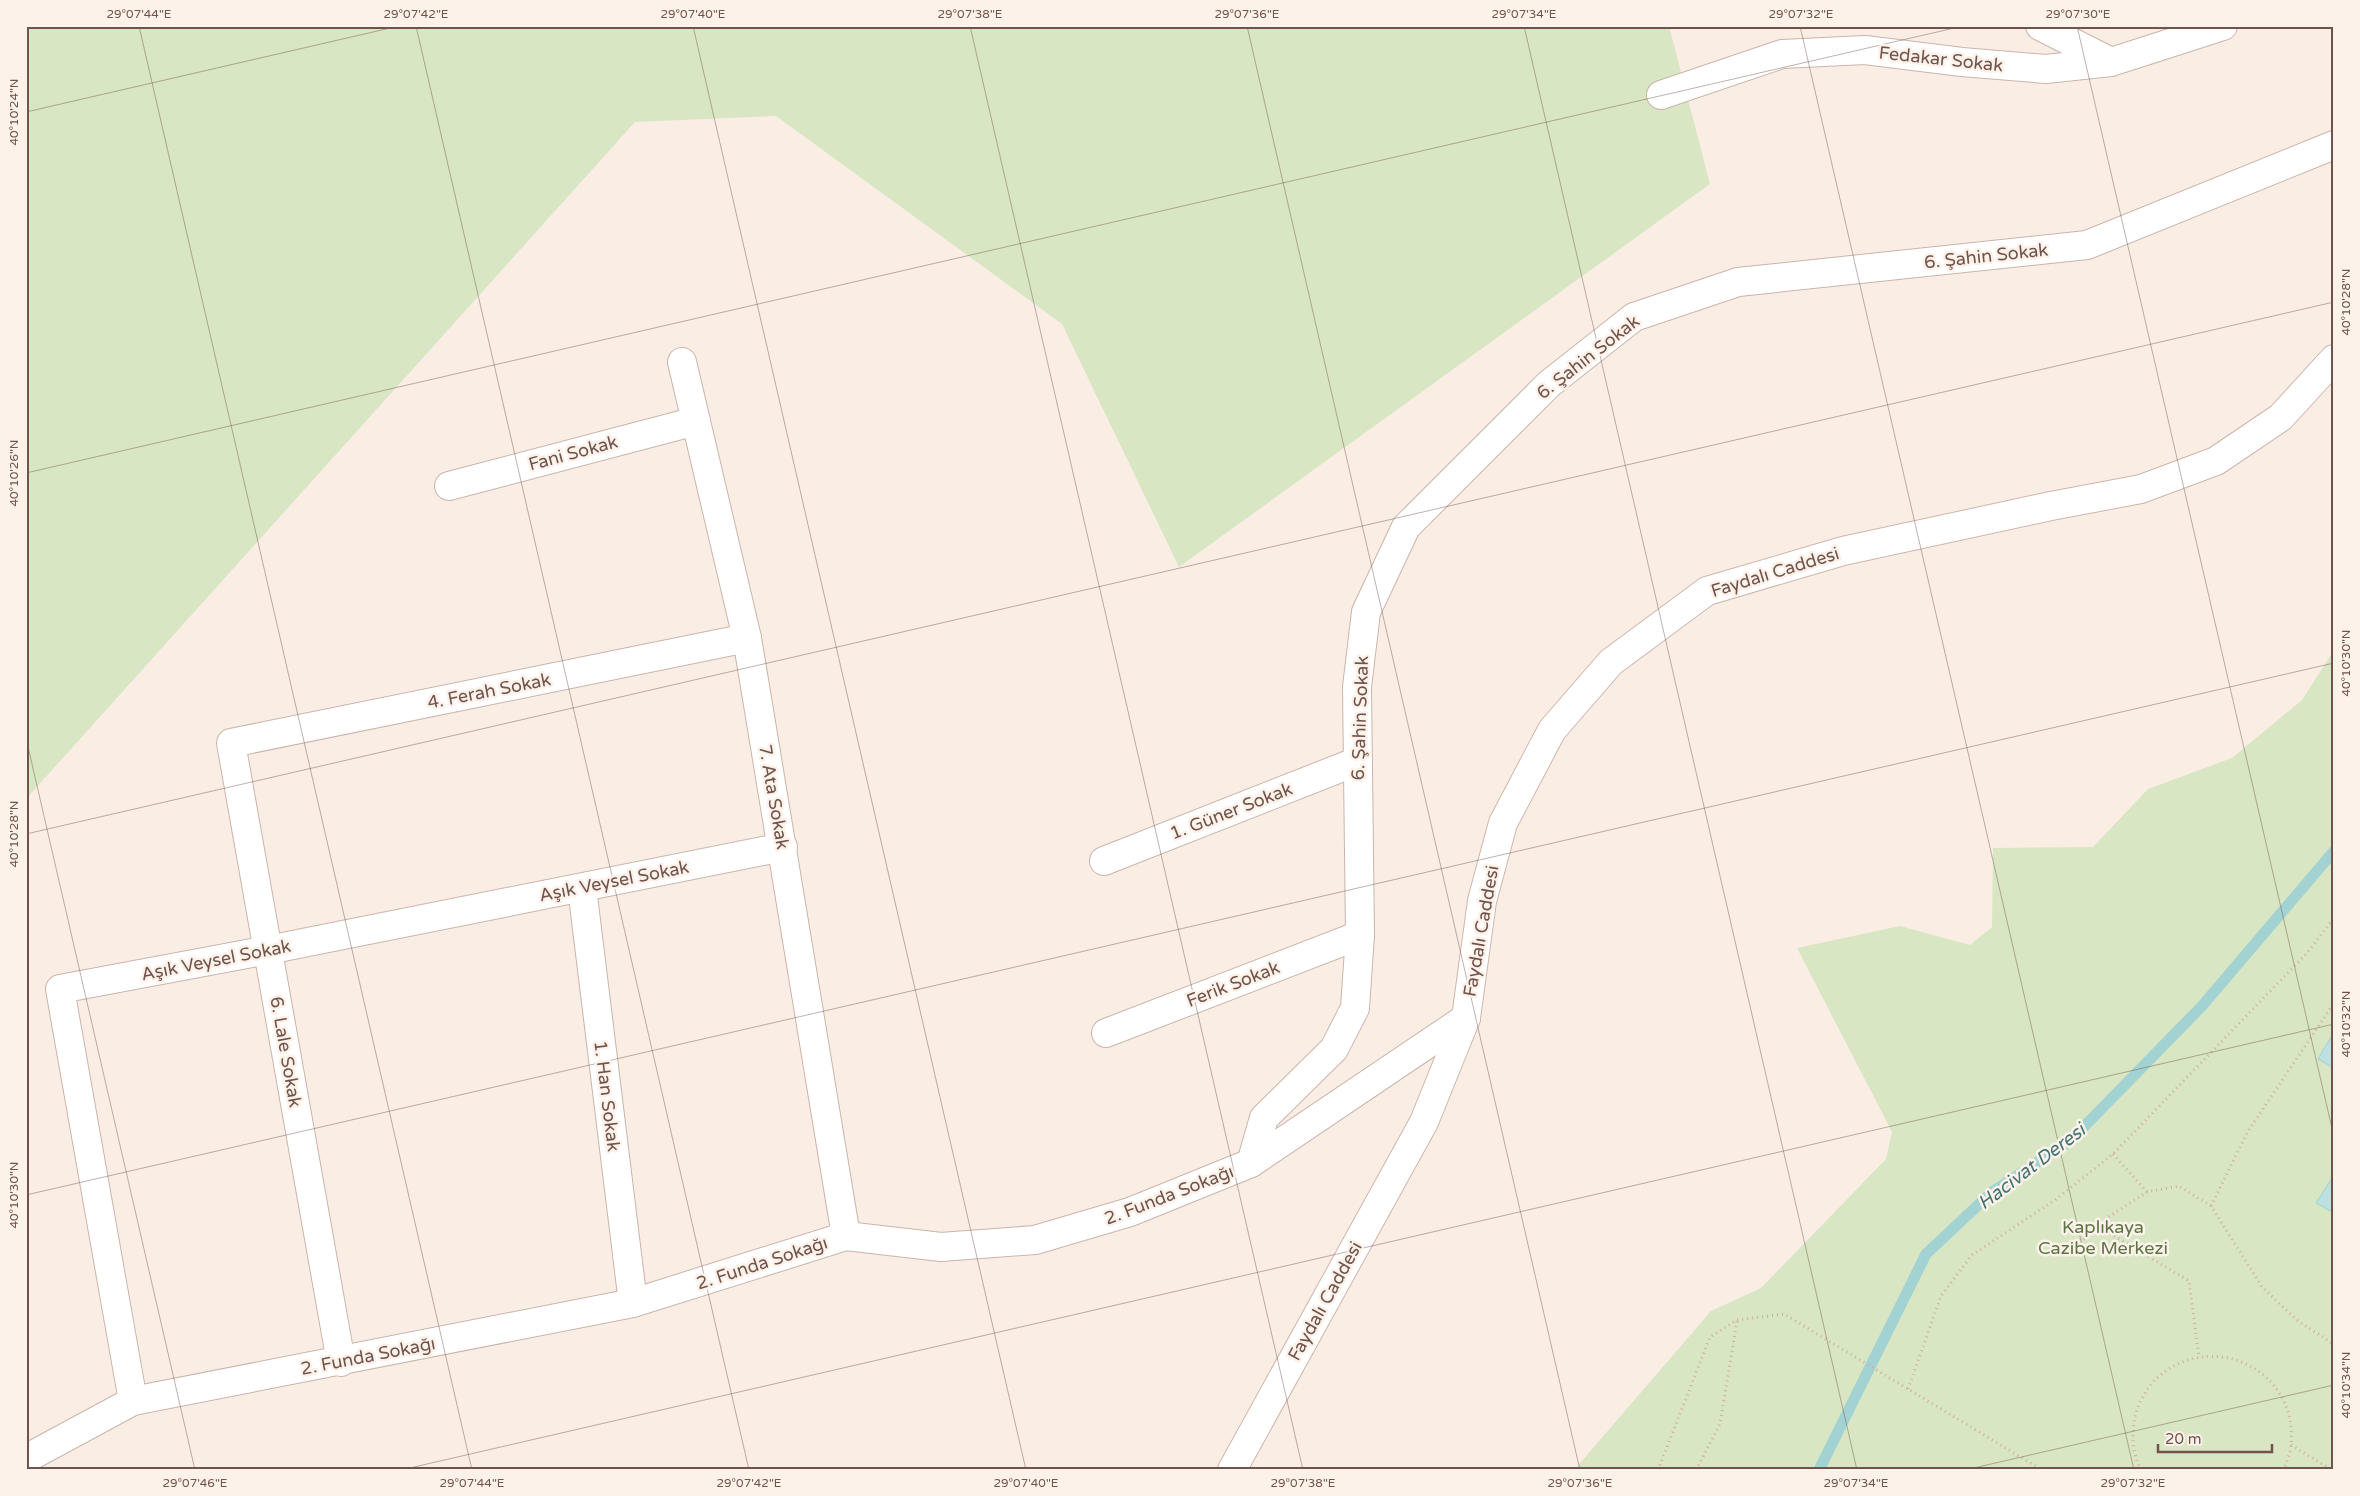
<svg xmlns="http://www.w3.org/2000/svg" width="2360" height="1496" viewBox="0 0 2360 1496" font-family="'Varela Round',sans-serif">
  <rect width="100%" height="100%" fill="#faeee4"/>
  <!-- green -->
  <g fill="#d8e6c4">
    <path d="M26 26H1669L1710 184 1179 567 1062 324 776 116 635 122 26 799Z"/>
    <path d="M2334 650V1470H1574L1711 1311 1761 1288 1886 1159 1892 1132 1797 948 1900 926 1970 945 1992 927 1993 848 2093 847 2148 789 2232 758 2302 700Z"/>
  </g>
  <!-- water -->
  <g fill="#bbe1e0" stroke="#a2d2d1">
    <path d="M2334 1032V1068L2318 1059Z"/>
    <path d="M2334 1175V1213L2316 1203Z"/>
  </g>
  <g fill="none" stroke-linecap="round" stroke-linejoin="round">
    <!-- stream -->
    <path stroke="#a2d2d1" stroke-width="11" d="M1819 1470 1926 1254 1992 1192 2070 1141 2202 1006 2334 851"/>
    <defs>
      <g id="street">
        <path d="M2040 26 2111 62"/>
        <path d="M1661 95 1782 54 1865 50 1962 62 2046 69 2111 62 2223 26"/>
        <path d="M682 362 747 638 846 1236"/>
        <path d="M449 486 696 421"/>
        <path d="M1104 861 1358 761"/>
        <path d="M582 888 633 1303"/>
        <path d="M1106 1033 1360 935"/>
        <path d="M1251 1163 1264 1118 1334 1049 1355 1008 1360 935 1357 687 1366 612 1406 527 1549 384 1634 317 1738 282 2087 245 2334 145"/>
        <path d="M341 1362 231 743 747 638"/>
        <path d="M133 1401 60 989 268 950 783 847"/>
        <path d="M26 1461 31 1456 133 1401 633 1303 846 1236 941 1247 1035 1240 1130 1212 1251 1163 1466 1018"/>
      </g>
      <path id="secondary" d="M1232 1470 1424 1122 1466 1018 1482 901 1503 823 1552 730 1611 662 1707 591 1843 551 2051 506 2141 489 2216 461 2281 417 2334 359"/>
    </defs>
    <!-- street casing -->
    <use href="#street" stroke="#cab4ac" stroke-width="30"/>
    <!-- secondary casing -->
    <use href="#secondary" stroke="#cfb5ac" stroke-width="30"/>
    <!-- path -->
    <g stroke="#d1aca2" stroke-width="3" stroke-dasharray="1 4" stroke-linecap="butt">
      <path d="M2113 1154 2147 1192"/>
      <path d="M2211 1206 2248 1131 2334 1003"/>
      <path d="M2096 1225 2147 1192 2179 1186 2211 1206 2262 1287 2299 1322 2334 1344"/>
      <path d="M2071 1255 2096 1225 2189 1281 2199 1357"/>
      <path d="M1908 1389 1941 1296 1972 1255 2055 1200 2113 1154 2307 953 2334 918"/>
      <path d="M2291 1445 2332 1470"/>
      <path d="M1658 1470 1710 1337 1737 1320 1784 1314 2042 1470"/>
      <path d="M1696 1470 1720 1424 1737 1321"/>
      <path d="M2141 1470C2133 1455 2132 1438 2134 1422 2136 1407 2144 1392 2154 1381 2208 1327 2298 1368 2291 1444 2291 1452 2286 1462 2284 1470"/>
    </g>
    <!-- street -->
    <use href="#street" stroke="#fff" stroke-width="28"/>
    <!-- secondary -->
    <use href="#secondary" stroke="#fff" stroke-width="28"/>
  </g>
  <!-- ticks -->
  <path fill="none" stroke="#70534c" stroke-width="1" stroke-opacity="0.45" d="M139 26 472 1470M416 26 749 1470M693 26 1026 1470M970 26 1303 1470M1247 26 1580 1470M1524 26 1857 1470M1800 26 2134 1470M2077 26 2334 1137M26 112 399 26M26 473 1963 26M26 738 195 1470M26 834 2334 302M26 1195 2334 663M401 1470 2334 1024M1965 1470 2334 1385"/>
  <g text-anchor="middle" stroke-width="5" stroke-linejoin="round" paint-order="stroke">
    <!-- street labels -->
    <g font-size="18" fill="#70534c" stroke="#fdf2ea">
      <text transform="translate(1941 59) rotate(6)" y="6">Fedakar Sokak</text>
      <text transform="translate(1986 256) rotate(-6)" y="6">6. Şahin Sokak</text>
      <text transform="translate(1588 357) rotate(-38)" y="6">6. Şahin Sokak</text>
      <text transform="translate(573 453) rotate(-15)" y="6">Fani Sokak</text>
      <text transform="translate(1775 572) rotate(-17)" y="6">Faydalı Caddesi</text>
      <text transform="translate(489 691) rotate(-11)" y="6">4. Ferah Sokak</text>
      <text transform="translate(1360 718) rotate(-88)" y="6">6. Şahin Sokak</text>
      <text transform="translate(774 797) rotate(80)" y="6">7. Ata Sokak</text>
      <text transform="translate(1231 811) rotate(-21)" y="6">1. Güner Sokak</text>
      <text transform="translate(614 881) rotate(-11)" y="6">Aşık Veysel Sokak</text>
      <text transform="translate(1481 931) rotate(-80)" y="6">Faydalı Caddesi</text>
      <text transform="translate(216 960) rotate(-11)" y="6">Aşık Veysel Sokak</text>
      <text transform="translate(1233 984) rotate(-21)" y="6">Ferik Sokak</text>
      <text transform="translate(286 1052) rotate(80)" y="6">6. Lale Sokak</text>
      <text transform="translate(607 1096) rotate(83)" y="6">1. Han Sokak</text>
      <text transform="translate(1169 1195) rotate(-21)" y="6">2. Funda Sokağı</text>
      <text transform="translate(762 1263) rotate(-18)" y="6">2. Funda Sokağı</text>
      <text transform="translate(1325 1301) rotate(-61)" y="6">Faydalı Caddesi</text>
      <text transform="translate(368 1356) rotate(-11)" y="6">2. Funda Sokağı</text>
    </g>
    <!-- park labels -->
    <g font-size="18" fill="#5c7545" stroke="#fdf2ea">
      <text x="2103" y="1233">Kaplıkaya<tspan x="2103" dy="21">Cazibe Merkezi</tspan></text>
    </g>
    <!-- water labels -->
    <g font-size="19" font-style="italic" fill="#427473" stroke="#fdf2ea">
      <text transform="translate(2031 1166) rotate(-37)" y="7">Hacivat Deresi</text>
    </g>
  </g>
  <!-- border -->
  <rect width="2360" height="1496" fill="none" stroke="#fdf2ea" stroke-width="55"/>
  <!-- scale -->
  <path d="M2158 1444v8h114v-8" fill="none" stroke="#70534c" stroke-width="2.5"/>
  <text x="2165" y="1444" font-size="15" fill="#70534c" stroke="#fdf2ea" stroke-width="4" paint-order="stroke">20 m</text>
  <rect x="28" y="28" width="2304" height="1440" fill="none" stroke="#70534c" stroke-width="2"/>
  <g font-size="12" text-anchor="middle" fill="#70534c">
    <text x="139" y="18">29°07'44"E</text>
    <text x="416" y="18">29°07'42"E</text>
    <text x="693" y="18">29°07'40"E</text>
    <text x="970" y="18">29°07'38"E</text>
    <text x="1247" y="18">29°07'36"E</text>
    <text x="1524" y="18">29°07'34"E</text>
    <text x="1801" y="18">29°07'32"E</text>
    <text x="2078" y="18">29°07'30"E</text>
    <text transform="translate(14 112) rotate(-90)" y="4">40°10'24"N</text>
    <text transform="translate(2346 302) rotate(-90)" y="4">40°10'28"N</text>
    <text transform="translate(14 473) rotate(-90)" y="4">40°10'26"N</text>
    <text transform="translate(2346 663) rotate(-90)" y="4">40°10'30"N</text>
    <text transform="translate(14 834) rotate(-90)" y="4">40°10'28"N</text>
    <text transform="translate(2346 1024) rotate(-90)" y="4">40°10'32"N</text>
    <text transform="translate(14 1195) rotate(-90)" y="4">40°10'30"N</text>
    <text transform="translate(2346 1385) rotate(-90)" y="4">40°10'34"N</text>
    <text x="195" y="1487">29°07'46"E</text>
    <text x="472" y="1487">29°07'44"E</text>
    <text x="749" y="1487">29°07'42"E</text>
    <text x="1026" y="1487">29°07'40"E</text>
    <text x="1303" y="1487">29°07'38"E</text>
    <text x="1580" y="1487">29°07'36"E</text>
    <text x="1856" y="1487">29°07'34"E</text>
    <text x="2133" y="1487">29°07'32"E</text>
  </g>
</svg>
